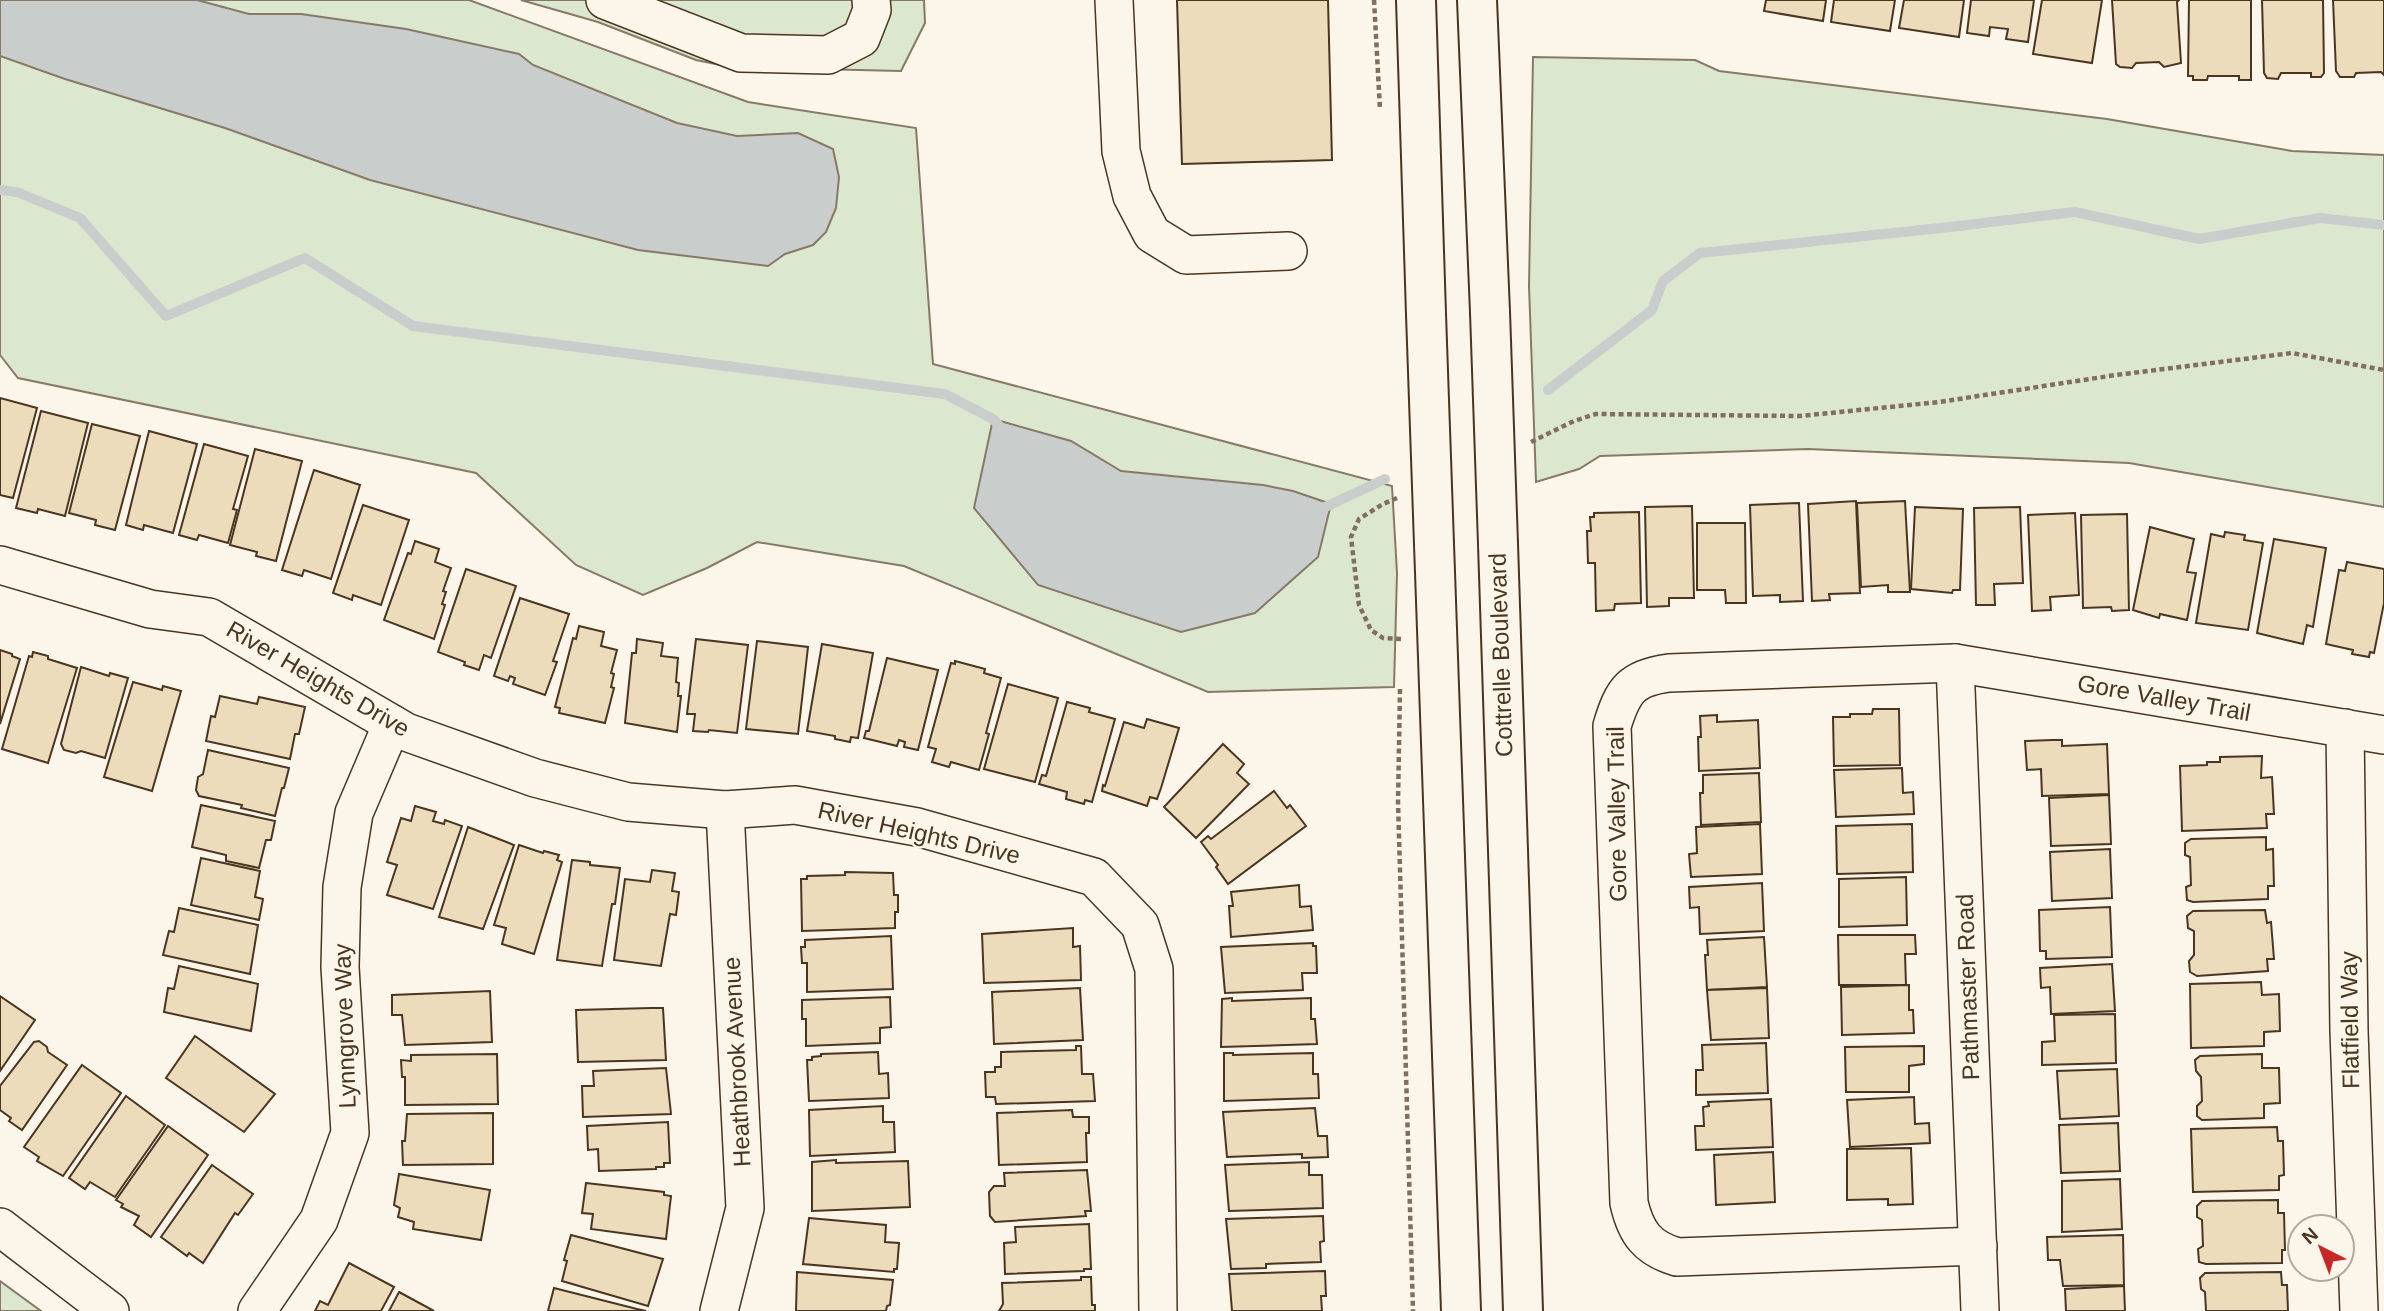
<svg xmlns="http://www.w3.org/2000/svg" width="2384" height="1311" viewBox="0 0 2384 1311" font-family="Helvetica,sans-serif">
  <rect width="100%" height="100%" fill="#fbf6e9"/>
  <!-- green -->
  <g fill="#dce7d0" stroke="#887966" stroke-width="2">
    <path d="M0 0H469L748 102 916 128 933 364 1392 486 1397 573 1394 687 1208 692 904 566 757 542 707 568 643 595 576 565 476 473 18 378 0 355Z"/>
    <path d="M521 0H924L925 23 901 71 730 67 696 60 598 22Z"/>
    <path d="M1533 57 1695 60 1719 71 2107 119 2292 151 2384 155V507L2129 463 1808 449 1600 456 1579 469 1536 482 1529 286Z"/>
    <path d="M0 1281 41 1311H0Z"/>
  </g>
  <!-- water -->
  <g fill="#c9cecd" stroke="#887966" stroke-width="2">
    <path d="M0 0H197L249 14H301L406 29 519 54 533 65 677 123 737 136 798 133 833 149 839 177 836 208 826 232 813 245 785 254 768 266 638 250 370 180 225 128 65 79 0 56Z"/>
    <path d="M993 419 1071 441 1121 471 1263 485 1293 491 1331 504 1318 557 1255 613 1181 632 1038 585 974 508Z"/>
  </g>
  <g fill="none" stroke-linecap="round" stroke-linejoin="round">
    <!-- stream -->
    <g stroke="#c9cecd" stroke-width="10">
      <path d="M0 190 17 192 80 218 166 316 305 258 413 326 945 394 993 419 1000 427"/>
      <path d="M1548 390 1652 310 1663 281 1700 253 1941 228 2075 212 2199 239 2320 218 2384 225"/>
      <path d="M1321 509 1385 479"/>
    </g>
  </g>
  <!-- building -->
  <g fill="#ecdcbc" stroke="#4a3520" stroke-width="2">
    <path d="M1177 0H1328L1332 160 1182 164Z"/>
    <path d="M1766 0H1826L1823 21 1764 11Z"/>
    <path d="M1834 0H1895L1890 31 1831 22Z"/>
    <path d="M1904 0H1964L1959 37 1899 28Z"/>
    <path d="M1971 0H2034L2028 42 2006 39 2008 29 1990 27 1989 36 1967 33Z"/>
    <path d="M2042 0H2102L2092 63 2033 54Z"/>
    <path d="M2112 0H2179L2177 2 2181 63 2164 67 2159 62 2136 63 2132 68 2120 67 2116 64Z"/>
    <path d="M2189 0H2251V80H2239V76H2208L2207 80H2193V76H2188Z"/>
    <path d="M2262 0H2323L2324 73 2321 77H2311V73H2281L2278 79 2267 78 2264 73Z"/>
    <path d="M2333 0H2384V75L2381 72 2356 73 2354 77H2340L2336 71Z"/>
    <path d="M0 398 37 408 13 498 0 495Z"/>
    <path d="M41 411 88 423 65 516 38 509 37 513 16 508Z"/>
    <path d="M92 424 140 436 115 530 95 525 96 520 69 513Z"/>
    <path d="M149 431 197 444 173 533 144 525 143 530 126 525Z"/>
    <path d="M204 444 248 456 233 509 237 510 228 543 199 535 197 540 179 535Z"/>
    <path d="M255 449 302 461 276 561 256 556 257 552 230 545Z"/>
    <path d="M314 470 360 485 331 579 304 570 302 576 282 570Z"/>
    <path d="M1856 501 1860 593 1829 594 1830 600 1812 601 1808 504Z"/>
    <path d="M1905 501 1910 592H1888V585L1861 587 1857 503Z"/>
    <path d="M1799 503 1803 601 1780 602V595L1753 596 1750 505Z"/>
    <path d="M363 505 409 520 381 605 353 595 352 600 333 593Z"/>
    <path d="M1692 506 1694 598H1669V606L1647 607 1645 507Z"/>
    <path d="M1915 507 1963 509 1960 590H1953L1952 593 1911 589Z"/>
    <path d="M2020 507 2023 583 1994 584 1995 605H1976L1974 508Z"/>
    <path d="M1639 512 1641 603 1615 604 1614 610 1596 611 1595 563H1588L1587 531H1591L1590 517H1594V513Z"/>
    <path d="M2075 513 2079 595 2050 597 2051 610 2032 611 2028 515Z"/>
    <path d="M2127 514 2129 610 2112 611 2111 607 2083 608 2081 515Z"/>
    <path d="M1697 523H1745L1746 603H1726L1725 590H1697Z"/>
    <path d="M2150 527 2194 539 2187 572 2196 573 2187 620 2160 614 2159 618 2133 610Z"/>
    <path d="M2225 532 2245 535 2244 540 2263 543 2248 630 2196 623 2211 534 2224 537Z"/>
    <path d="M2274 539 2326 548 2313 627 2307 625 2303 644 2257 633Z"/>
    <path d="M415 541 439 549 435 562 451 568 443 591 446 592 442 604 445 605 434 639 384 620 408 553 411 554Z"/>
    <path d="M2347 562 2384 569V603L2374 653 2370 652 2369 657 2352 654 2353 650 2326 644 2339 570 2345 571Z"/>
    <path d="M466 569 516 586 491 658 484 655 479 670 464 665 465 662 438 652Z"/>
    <path d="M520 598 569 614 553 661 557 662 545 695 513 684 515 678 510 676 508 681 494 676Z"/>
    <path d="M579 626 604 632 601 646 617 650 611 673 614 674 611 687 614 688 605 723 559 713 560 708 555 707 573 638 576 639Z"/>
    <path d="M637 639 663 643 661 656 678 658 676 682 679 683 678 696H681L677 732 625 723 632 653H636Z"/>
    <path d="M696 639 748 645 737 733 709 730 708 732 693 731 695 714H687Z"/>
    <path d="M757 641 808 647 798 734 746 729Z"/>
    <path d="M822 644 873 653 858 738 851 737 850 742 835 739V736L807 731Z"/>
    <path d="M0 650 12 654V656L20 659 0 724Z"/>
    <path d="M33 652 48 656V659L77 668 48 763 2 749 29 656 32 657Z"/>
    <path d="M887 658 938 670 918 750 904 747 905 742 899 740 897 746 864 738 866 731H869Z"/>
    <path d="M955 661 985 669 984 673 1001 678 986 733 989 734 979 770 951 762 949 767 932 762 936 749 928 747 951 663 955 664Z"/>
    <path d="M81 667 109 676 110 673 128 678 105 758 81 751 76 753 64 750 61 744Z"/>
    <path d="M133 682 162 690 163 686 181 691 152 791 104 777Z"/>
    <path d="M1008 684 1058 698 1035 782 984 769Z"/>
    <path d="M220 696 257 704 259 697 305 707 299 734H295L290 759 206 741 211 716 215 717Z"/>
    <path d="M1067 702 1090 708 1089 712 1115 719 1092 802 1085 800 1084 804 1066 799 1067 792 1039 784 1042 775 1046 776Z"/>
    <path d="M1873 709H1899L1900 765 1834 766 1833 717H1850V714H1872Z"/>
    <path d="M1717 715V722L1758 720 1760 768 1699 771 1698 737H1701L1700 716Z"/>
    <path d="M1147 719 1179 728 1161 788 1157 799 1150 797 1147 806 1102 791 1103 785 1105 786 1124 722 1144 728Z"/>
    <path d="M2052 740H2062V746L2107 744 2109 794 2042 796 2041 769 2027 770 2025 741Z"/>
    <path d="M1223 744 1244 764 1237 773 1249 784 1196 838 1164 807Z"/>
    <path d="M208 750 289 768 284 788H282L275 816 241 808 242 805 199 796 196 790 198 777 203 774Z"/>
    <path d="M2262 756 2261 778 2272 777 2274 814H2266L2267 828 2182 831 2180 766 2207 765V762H2220V757Z"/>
    <path d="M1902 768 1903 793 1913 792 1914 814 1836 817 1834 770Z"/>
    <path d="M1759 773 1761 822 1701 825 1700 793H1703V775Z"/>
    <path d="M1274 791 1287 808 1290 805 1306 826 1228 884 1216 867 1218 865 1201 842 1208 836 1211 839Z"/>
    <path d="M2109 795 2111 844 2051 846 2049 798Z"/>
    <path d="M201 805 275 821 271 840H266L259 868 226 861V855L192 847Z"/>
    <path d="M415 806 436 812 433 821 444 824 445 820 462 826 433 909 387 895 397 865 387 862 401 818 411 821Z"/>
    <path d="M1760 824 1762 874 1691 877 1689 854 1697 853 1696 827Z"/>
    <path d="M1912 824 1913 872 1837 874 1836 826Z"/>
    <path d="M468 827 514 845 483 929 439 917Z"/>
    <path d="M2266 837V850L2273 849 2274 886H2268V899L2193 902 2187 900 2186 887 2191 885 2190 857 2185 855V843L2191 839Z"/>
    <path d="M519 845 543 853 544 851 559 855 557 860 562 862 534 954 502 944 506 928 494 925Z"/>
    <path d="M2110 849 2112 898 2052 901 2050 852Z"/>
    <path d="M201 858 260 871 255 897 263 899 259 920 191 905Z"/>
    <path d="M572 860 590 862V865L620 868 615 904H612L602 966 557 960Z"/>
    <path d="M652 870 675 873 672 891 679 892 676 915 670 914 661 966 614 960 625 879 650 882Z"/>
    <path d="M845 872 893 873 894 895H898V912H895V928L802 931 801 879H807V876L845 875Z"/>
    <path d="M1906 877 1907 925 1839 927V879Z"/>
    <path d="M1762 883 1764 931 1700 934 1699 907 1690 908 1689 887Z"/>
    <path d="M1299 885 1300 907 1311 906 1313 930 1231 937 1229 906H1233L1231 892Z"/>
    <path d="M2110 907 2112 957 2046 959V951H2040L2039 910Z"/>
    <path d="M179 908 258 925 250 974 163 955 169 931 174 932Z"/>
    <path d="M2265 910 2267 923 2271 922 2274 959H2267L2268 971 2197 976 2190 972 2189 961 2194 955V931L2188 928 2187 916 2193 911Z"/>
    <path d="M1073 928V947L1080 946 1081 980 984 983 982 934Z"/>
    <path d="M1838 935H1915L1916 954H1905L1906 985H1839Z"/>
    <path d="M891 936 893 989 807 992V963H802L801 947H805V940Z"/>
    <path d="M1764 937 1767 987 1707 990 1705 955H1708L1707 940Z"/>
    <path d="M1313 943V946H1316L1317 973H1302L1303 990 1225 993 1221 947Z"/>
    <path d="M2112 964 2115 1011 2051 1014 2050 987 2041 988 2040 968Z"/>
    <path d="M179 966 258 984 251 1031 164 1012 168 988 174 989Z"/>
    <path d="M2261 982 2262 995 2279 994 2280 1031 2264 1032V1046L2191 1048 2190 984Z"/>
    <path d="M1909 985V1010H1913L1914 1033 1842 1035 1841 987Z"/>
    <path d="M1080 988 1083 1040 994 1044 992 992Z"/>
    <path d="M1767 988 1769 1038 1711 1040 1707 990Z"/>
    <path d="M490 991 492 1042 405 1045 402 1015H392V995Z"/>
    <path d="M0 996 35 1020 0 1071Z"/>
    <path d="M890 997 891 1027 880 1028V1043L806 1046V1019H802V1000Z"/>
    <path d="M1232 998V1001L1311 998V1019H1315L1317 1044 1221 1047 1222 999Z"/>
    <path d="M651 1008H663L666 1060 578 1062 576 1010Z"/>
    <path d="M2115 1014 2116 1063 2042 1065V1042L2055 1041 2054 1015Z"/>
    <path d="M195 1036 275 1094 244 1132 166 1078Z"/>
    <path d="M39 1041 47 1047 48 1052 67 1065 22 1130 9 1121 11 1118 0 1110V1086L34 1042Z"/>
    <path d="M1766 1043 1768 1093 1696 1095V1070H1703L1702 1045Z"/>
    <path d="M1076 1046H1081L1082 1074H1093L1095 1101 996 1104 995 1097H986L985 1072H995V1067H1001V1052L1076 1050Z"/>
    <path d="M1924 1046V1064L1909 1066V1092H1846L1845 1047Z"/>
    <path d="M878 1052 879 1074 888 1073 889 1098 809 1101 807 1060H812V1057L821 1056V1054Z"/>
    <path d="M1224 1053H1233V1055L1313 1053V1074H1318L1319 1098 1224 1101Z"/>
    <path d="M497 1054 498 1104 405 1105V1077H402L401 1060 411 1061V1055Z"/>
    <path d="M2262 1054V1068H2279L2280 1103 2264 1104V1118L2202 1120 2197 1116V1106L2202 1101 2201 1077 2196 1071 2195 1060 2200 1056Z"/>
    <path d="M82 1065 121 1093 63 1176 37 1161 39 1157 24 1147Z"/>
    <path d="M666 1068 671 1114 583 1117 582 1086H594L593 1071Z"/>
    <path d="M2117 1069 2119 1116 2060 1119 2057 1071Z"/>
    <path d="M126 1096 165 1125 115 1197 90 1182 85 1189 69 1178Z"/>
    <path d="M1914 1097 1915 1124 1929 1123 1930 1143 1850 1147 1847 1100Z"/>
    <path d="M1771 1099 1773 1147 1696 1150 1695 1126H1704L1703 1107 1709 1106 1708 1102Z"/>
    <path d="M883 1106V1122H894L895 1152 810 1156 809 1110Z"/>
    <path d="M1315 1108 1318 1136H1327L1328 1157 1302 1158V1154L1227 1157 1223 1112Z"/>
    <path d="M1072 1110 1073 1117H1089V1133H1086L1087 1162 999 1165 997 1113Z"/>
    <path d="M493 1113V1164L403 1165 402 1141H405L407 1114Z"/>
    <path d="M668 1122 670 1163H664V1167H656V1169L599 1171 598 1149 588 1150 587 1126Z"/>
    <path d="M2118 1123 2120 1171 2061 1173 2059 1125Z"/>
    <path d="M168 1126 208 1155 151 1237 134 1225 139 1216 121 1207 123 1204 116 1200Z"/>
    <path d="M2277 1127 2278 1141H2283L2284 1175 2279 1176V1190L2193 1192 2191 1129Z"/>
    <path d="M1911 1148 1913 1204 1888 1205V1199L1847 1200V1149Z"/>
    <path d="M1773 1152 1775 1202 1716 1205 1714 1155Z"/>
    <path d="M836 1160V1163L908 1161 910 1207 812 1211V1162Z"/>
    <path d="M1309 1162V1175H1322L1323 1208 1229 1211 1225 1165Z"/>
    <path d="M212 1165 253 1194 238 1215 235 1213 203 1263 189 1253 187 1256 161 1237Z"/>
    <path d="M1087 1170 1091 1211H1085L1086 1216 995 1222 990 1216 989 1192 994 1186H1005L1004 1173Z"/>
    <path d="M399 1174 490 1190 481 1240 413 1229 414 1222 398 1217 400 1208 394 1205Z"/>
    <path d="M2120 1179 2122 1229 2062 1232V1181Z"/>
    <path d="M586 1183 664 1192V1195L671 1196 666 1239 591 1229 593 1214 582 1213Z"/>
    <path d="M2278 1200V1213H2284L2285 1250H2282V1263L2206 1264 2199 1262 2198 1249 2203 1246 2202 1220 2197 1217V1206L2202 1201Z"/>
    <path d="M1323 1216 1324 1241 1320 1242 1321 1262 1266 1264V1268L1231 1269 1226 1219Z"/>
    <path d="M809 1218 886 1225 885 1242 899 1243 897 1269H894V1272L803 1264Z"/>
    <path d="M1089 1224 1091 1269H1084V1271L1005 1274 1004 1243 1016 1242 1015 1227Z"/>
    <path d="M571 1235 663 1259 648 1306 562 1281 567 1261 564 1260Z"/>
    <path d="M2123 1235 2124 1285 2063 1286 2060 1260H2048L2047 1237Z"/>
    <path d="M349 1263 394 1287 381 1311H315L320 1301 328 1305Z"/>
    <path d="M1325 1271 1326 1296H1321L1322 1311H1232L1229 1274Z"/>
    <path d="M797 1272 893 1280 890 1305 887 1306 886 1311H796Z"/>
    <path d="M2281 1272 2282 1285H2287L2288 1311H2206L2205 1292 2201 1289 2200 1278 2205 1273Z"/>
    <path d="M1081 1277H1091L1092 1305H1095V1311H999L1003 1304 1002 1283 1081 1280Z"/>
    <path d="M2124 1286 2125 1311H2066L2065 1289Z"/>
    <path d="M554 1288 637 1309 646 1311H548Z"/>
    <path d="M399 1292 434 1311H389Z"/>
  </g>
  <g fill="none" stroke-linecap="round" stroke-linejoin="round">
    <defs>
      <g id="minor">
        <path d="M605 0 741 53 828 55 861 38 872 10 871 0"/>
        <path d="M1114 0 1121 151 1132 196 1152 234 1186 255 1288 251"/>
        <path d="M0 565 150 609 209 617 406 732 535 778 628 802 725 810 795 805 917 827 1094 877 1140 925 1154 969 1158 1311"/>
        <path d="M1955 663 1980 1311"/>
        <path d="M2345 728 2349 1031 2359 1311"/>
        <path d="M0 1227 110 1311"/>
        <path d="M1978 1246 1677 1257C1647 1248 1636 1233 1629 1203L1612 726C1623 690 1631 678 1669 673L1955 663 2384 735"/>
        <path d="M257 1311 319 1220 350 1133 340 967 342 887 354 813 392 724"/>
        <path d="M719 1311 745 1208 725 810"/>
      </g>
      <g id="major">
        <path d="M1416 0 1426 314"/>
        <path d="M1477 0 1490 312"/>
        <path d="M1434 544 1461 1311"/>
        <path d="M1498 544 1523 1311"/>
      </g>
    </defs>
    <!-- minor casing -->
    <use href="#minor" stroke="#4a3520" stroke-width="40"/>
    <!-- major casing -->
    <use href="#major" stroke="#4a3520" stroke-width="42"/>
    <!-- path -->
    <g stroke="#7f6f5c" stroke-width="4.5" stroke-dasharray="5 3.5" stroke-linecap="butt">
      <path d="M1374 0 1380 109"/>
      <path d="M1531 442 1574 421 1596 414 1800 416 1939 402 2116 375 2292 353 2384 370"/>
      <path d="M1397 498 1383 504 1359 519 1351 537 1359 605 1371 630 1383 638 1401 639"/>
      <path d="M1400 689 1398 802 1413 1311"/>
    </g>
    <!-- minor -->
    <use href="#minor" stroke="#fbf6e9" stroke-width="37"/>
    <!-- major -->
    <use href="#major" stroke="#fbf6e9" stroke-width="38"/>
    <defs>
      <g id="major-bridge">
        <path d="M1490 312 1498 544"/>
        <path d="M1426 314 1434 544"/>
      </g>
    </defs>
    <!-- major-bridge casing -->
    <use href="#major-bridge" stroke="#4a3520" stroke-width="42" stroke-linecap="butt"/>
    <!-- major-bridge -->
    <use href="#major-bridge" stroke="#fbf6e9" stroke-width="38"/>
  </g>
  <g text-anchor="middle" stroke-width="5" stroke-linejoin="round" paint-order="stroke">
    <!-- street labels -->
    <g font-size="24" fill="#4a3520" stroke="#fbf6e9">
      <text transform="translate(1501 655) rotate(-92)" y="8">Cottrelle Boulevard</text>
      <text transform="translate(318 679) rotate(30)" y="8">River Heights Drive</text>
      <text transform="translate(2164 698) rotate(10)" y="8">Gore Valley Trail</text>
      <text transform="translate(1617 814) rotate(-91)" y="8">Gore Valley Trail</text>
      <text transform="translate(919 833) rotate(13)" y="8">River Heights Drive</text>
      <text transform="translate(1968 987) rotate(-92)" y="8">Pathmaster Road</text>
      <text transform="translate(2350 1020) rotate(-91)" y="8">Flatfield Way</text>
      <text transform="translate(345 1026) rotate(-92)" y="8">Lynngrove Way</text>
      <text transform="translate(737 1062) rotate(-93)" y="8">Heathbrook Avenue</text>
    </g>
  </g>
  <!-- north arrow -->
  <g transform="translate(2321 1248) rotate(318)"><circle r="33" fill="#fbf6e9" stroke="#b4a999" stroke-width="2"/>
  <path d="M0-5L12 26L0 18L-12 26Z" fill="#c62828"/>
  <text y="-10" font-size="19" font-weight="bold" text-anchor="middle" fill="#4a3520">N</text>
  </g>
</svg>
